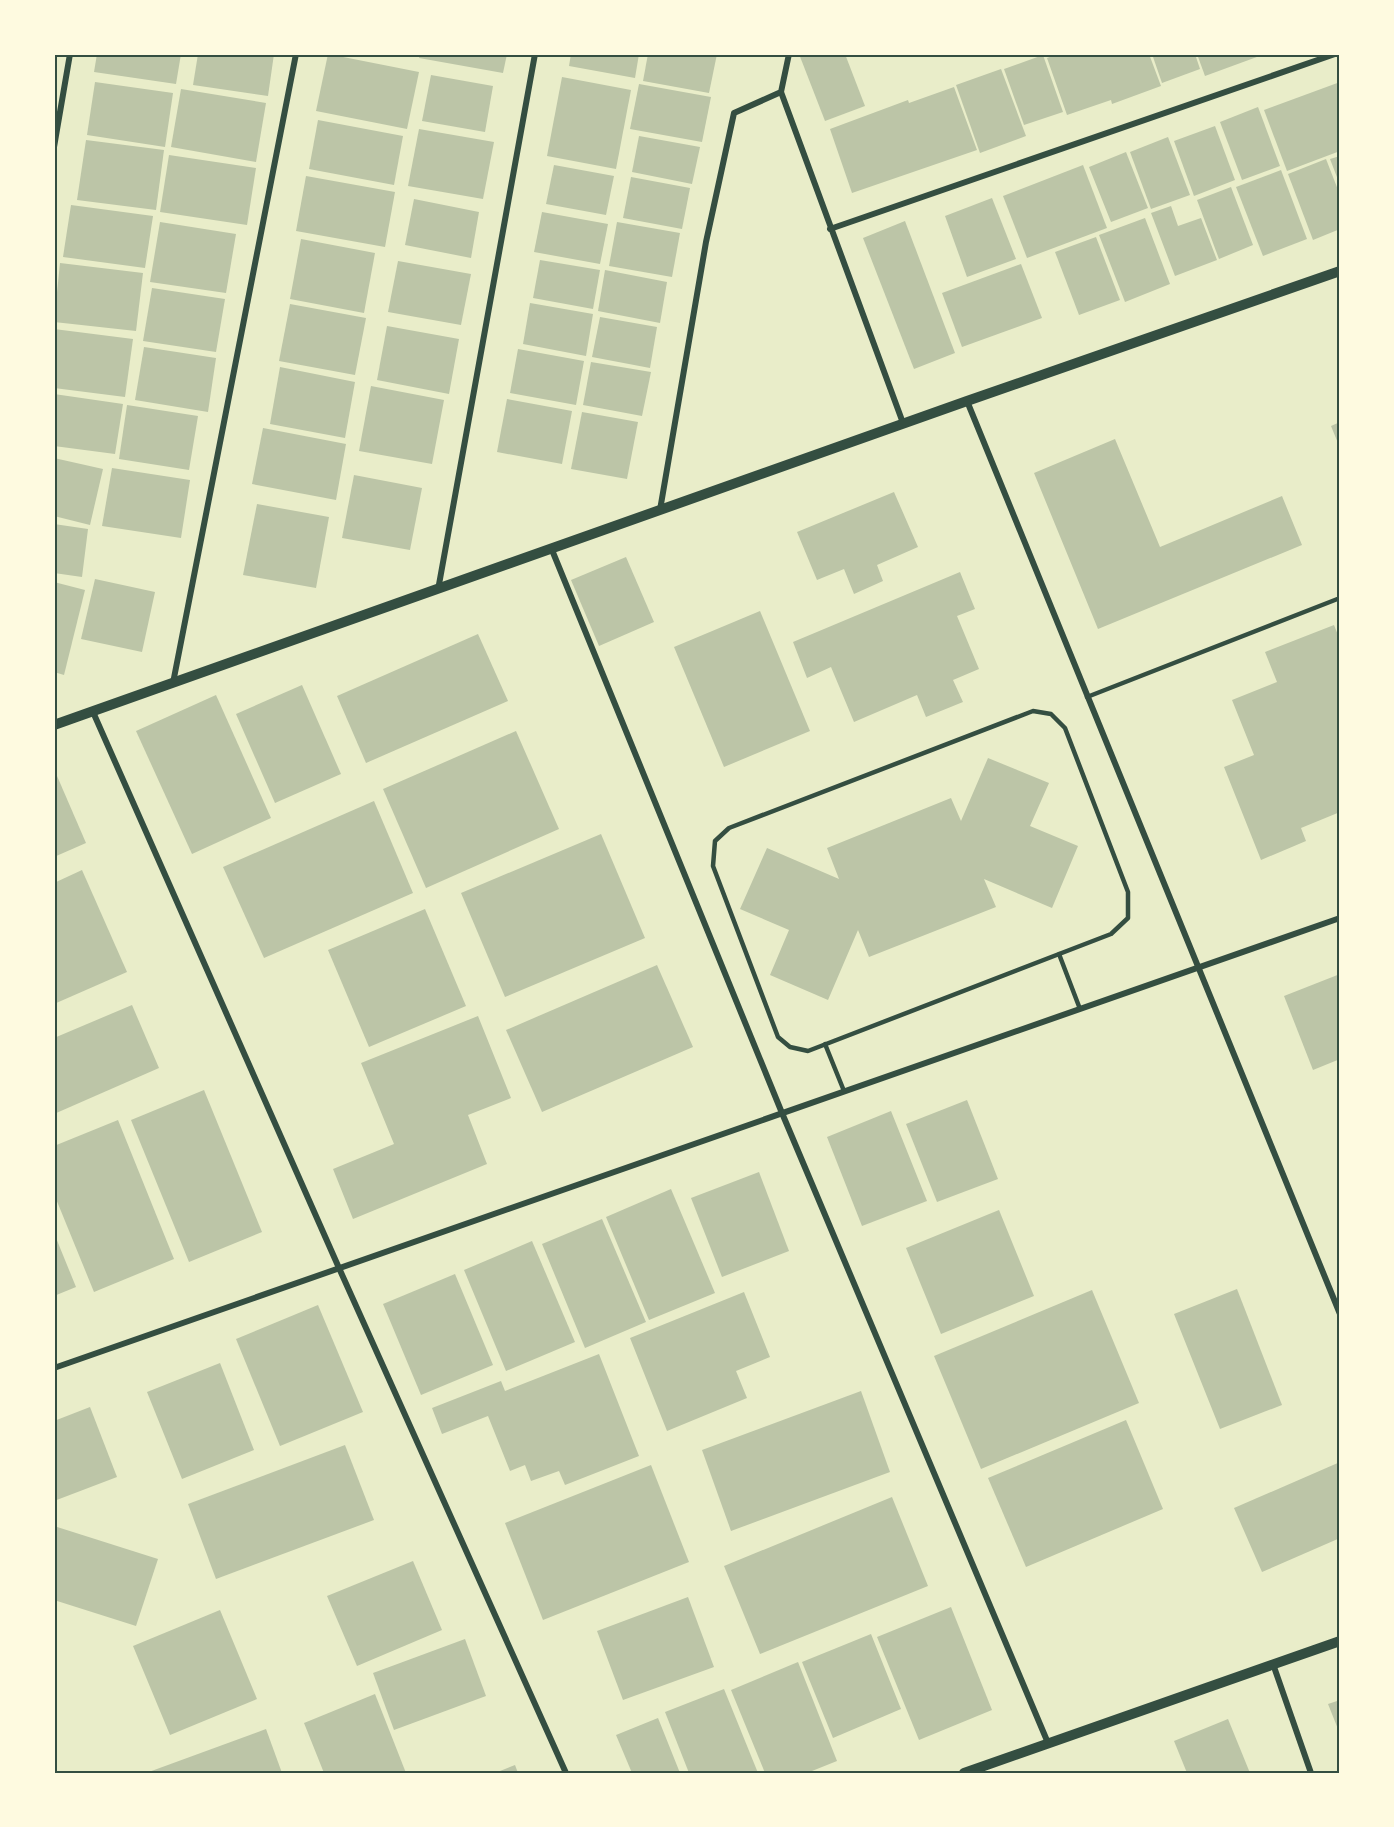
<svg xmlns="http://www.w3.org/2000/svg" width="1394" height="1827" viewBox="0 0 1394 1827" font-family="Spectral,serif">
  <rect width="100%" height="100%" fill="#e9edc9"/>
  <!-- building -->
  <g fill="#bcc5a7">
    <path d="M97 54H181L176 84 94 72Z"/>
    <path d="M198 54H274L268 96 193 85Z"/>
    <path d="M328 54 419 72 407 129 316 111Z"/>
    <path d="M420 54H507L503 73 419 58Z"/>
    <path d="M571 54H639L635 78 569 66Z"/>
    <path d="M648 54H717L709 93 643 81Z"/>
    <path d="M799 54H845L865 106 825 121Z"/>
    <path d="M1058 54H1149L1161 86 1112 104 1111 100 1067 115 1047 58Z"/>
    <path d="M1152 54H1195L1200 69 1162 83Z"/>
    <path d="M1197 54H1265L1205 76Z"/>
    <path d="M1043 55 1063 112 1024 125 1004 69Z"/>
    <path d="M1001 69 1026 136 980 153 956 85Z"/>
    <path d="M431 75 493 86 485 132 422 121Z"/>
    <path d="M562 77 631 90 616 169 547 156Z"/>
    <path d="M95 82 173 93 165 147 87 135Z"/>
    <path d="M1340 82V151L1287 171 1264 110Z"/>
    <path d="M639 84 711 97 702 142 630 129Z"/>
    <path d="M954 87 977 150 852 193 830 129 908 100 909 103Z"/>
    <path d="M181 89 266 103 256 162 171 147Z"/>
    <path d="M1258 107 1280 166 1242 180 1220 122Z"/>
    <path d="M318 120 403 136 394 185 309 169Z"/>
    <path d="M1215 126 1235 180 1194 196 1174 141Z"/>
    <path d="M419 129 494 142 483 199 408 186Z"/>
    <path d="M639 136 700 147 692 184 632 172Z"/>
    <path d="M1168 137 1190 195 1151 209 1130 152Z"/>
    <path d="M86 140 164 150 156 210 77 200Z"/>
    <path d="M1126 152 1148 208 1111 222 1089 167Z"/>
    <path d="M169 155 256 168 247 225 160 212Z"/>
    <path d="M1340 156V185L1330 159Z"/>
    <path d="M1326 159 1340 195V229L1313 240 1288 174Z"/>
    <path d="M554 165 614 176 606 215 546 204Z"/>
    <path d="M1083 165 1107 228 1027 258 1003 196Z"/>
    <path d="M1281 170 1307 239 1263 256 1236 187Z"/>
    <path d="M306 176 395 192 385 247 296 231Z"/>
    <path d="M631 177 690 188 682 229 623 218Z"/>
    <path d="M1231 187 1253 245 1219 259 1197 200Z"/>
    <path d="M992 198 1016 259 967 277 945 216Z"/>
    <path d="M414 199 479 212 471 258 405 245Z"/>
    <path d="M71 205 153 216 145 268 63 257Z"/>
    <path d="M1171 206 1178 226 1201 218 1217 260 1175 276 1151 213Z"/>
    <path d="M542 212 608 224 600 264 534 252Z"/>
    <path d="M1145 218 1170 284 1125 302 1099 235Z"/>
    <path d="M905 221 955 353 914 369 863 238Z"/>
    <path d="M160 222 236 234 226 293 150 282Z"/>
    <path d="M617 222 680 233 672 277 609 266Z"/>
    <path d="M1096 237 1120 300 1079 315 1055 252Z"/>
    <path d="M301 239 375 253 364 313 290 299Z"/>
    <path d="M540 260 600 270 593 309 533 298Z"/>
    <path d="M398 261 471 274 461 325 388 312Z"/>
    <path d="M60 263 143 273 136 331 54 322Z"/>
    <path d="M1021 264 1042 318 962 347 942 293Z"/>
    <path d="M605 270 667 282 660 323 598 311Z"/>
    <path d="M152 288 225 299 216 352 143 341Z"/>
    <path d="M530 303 593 314 586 356 523 344Z"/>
    <path d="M290 304 366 318 355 375 279 361Z"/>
    <path d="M600 317 657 327 650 368 592 357Z"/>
    <path d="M387 326 459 339 449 394 377 380Z"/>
    <path d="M54 329 133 339 125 397 54 388Z"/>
    <path d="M144 347 216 358 208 412 135 400Z"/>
    <path d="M518 349 584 361 576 405 510 393Z"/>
    <path d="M591 362 651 372 642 416 583 405Z"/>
    <path d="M280 367 355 382 345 438 270 424Z"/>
    <path d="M371 386 444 400 432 464 359 451Z"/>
    <path d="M54 394 123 404 115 454 54 446Z"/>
    <path d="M507 399 572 411 562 464 497 452Z"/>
    <path d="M127 405 198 416 189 470 119 459Z"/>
    <path d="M582 412 638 422 627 479 571 469Z"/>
    <path d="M1340 422V448L1331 426Z"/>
    <path d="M263 428 346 444 336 500 252 484Z"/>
    <path d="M1115 439 1160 547 1282 496 1302 545 1098 629 1034 473Z"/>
    <path d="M54 458 103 469 90 525 54 516Z"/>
    <path d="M112 468 190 480 181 538 102 526Z"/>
    <path d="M354 475 422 488 410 550 342 538Z"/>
    <path d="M894 492 918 547 877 565 883 581 854 594 844 569 817 580 797 532Z"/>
    <path d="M257 504 329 517 316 588 243 575Z"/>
    <path d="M54 524 88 529 82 577 54 573Z"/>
    <path d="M626 557 654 622 599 646 571 580Z"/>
    <path d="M960 572 975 609 957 616 979 669 953 680 963 702 926 717 917 695 854 722 831 667 807 678 793 642Z"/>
    <path d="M95 579 155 592 142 652 81 639Z"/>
    <path d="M54 582 85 590 64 675 54 672Z"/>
    <path d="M760 611 810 731 724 767 674 647Z"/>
    <path d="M1334 625 1340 640V812L1301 828 1306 841 1261 860 1224 767 1254 755 1232 700 1277 682 1265 652Z"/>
    <path d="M478 634 508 701 366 763 337 696Z"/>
    <path d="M302 685 341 774 275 803 236 714Z"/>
    <path d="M216 695 271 818 192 854 136 731Z"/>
    <path d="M516 731 559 829 426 888 383 789Z"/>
    <path d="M988 758 1049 783 1030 826 1078 846 1052 908 984 879 996 907 869 957 858 930 828 1000 770 975 789 930 740 909 767 848 839 879 827 848 951 798 961 821Z"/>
    <path d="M54 769 86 843 54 857Z"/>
    <path d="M374 801 413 893 264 958 223 867Z"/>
    <path d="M601 834 645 938 505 997 461 893Z"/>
    <path d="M82 870 127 972 54 1004V883Z"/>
    <path d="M425 909 466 1006 369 1047 328 950Z"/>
    <path d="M657 965 693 1047 542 1112 506 1030Z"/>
    <path d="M1340 974V1059L1313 1070 1284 996Z"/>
    <path d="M132 1005 159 1068 54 1114V1038Z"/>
    <path d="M478 1016 511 1098 468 1115 487 1164 353 1219 333 1169 394 1144 361 1063Z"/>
    <path d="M204 1090 262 1232 189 1262 131 1120Z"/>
    <path d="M967 1100 998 1179 937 1202 906 1124Z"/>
    <path d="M891 1111 927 1201 862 1226 827 1137Z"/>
    <path d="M118 1120 174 1259 94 1292 54 1194V1146Z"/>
    <path d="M759 1172 789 1251 722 1277 691 1198Z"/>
    <path d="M671 1189 715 1293 649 1320 606 1217Z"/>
    <path d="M999 1210 1034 1296 941 1334 906 1248Z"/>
    <path d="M602 1219 646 1322 585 1348 542 1244Z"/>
    <path d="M54 1233 76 1287 54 1296Z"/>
    <path d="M532 1241 575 1342 506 1371 464 1270Z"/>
    <path d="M455 1274 493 1365 421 1395 383 1304Z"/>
    <path d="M1237 1289 1282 1405 1220 1429 1174 1314Z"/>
    <path d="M1092 1290 1139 1403 981 1469 934 1356Z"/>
    <path d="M744 1292 770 1357 736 1371 747 1398 667 1431 630 1338Z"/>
    <path d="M318 1305 363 1412 280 1446 236 1339Z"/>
    <path d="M599 1354 639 1456 565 1485 559 1471 531 1481 525 1465 510 1471 488 1416 442 1434 432 1408 501 1381 505 1391Z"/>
    <path d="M220 1363 254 1450 182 1479 147 1392Z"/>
    <path d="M861 1391 890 1472 731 1531 702 1450Z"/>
    <path d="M90 1407 117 1477 54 1501V1421Z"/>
    <path d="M1126 1420 1163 1509 1026 1567 988 1478Z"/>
    <path d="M345 1445 374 1520 216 1579 188 1504Z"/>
    <path d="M1340 1462V1538L1262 1572 1234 1508Z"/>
    <path d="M651 1465 689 1562 543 1620 505 1523Z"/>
    <path d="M892 1497 928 1586 760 1654 724 1566Z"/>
    <path d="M54 1526 158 1559 136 1626 54 1600Z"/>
    <path d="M413 1561 442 1630 357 1666 327 1596Z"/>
    <path d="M688 1597 714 1667 623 1700 597 1631Z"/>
    <path d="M951 1607 992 1710 919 1740 877 1637Z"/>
    <path d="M220 1610 257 1699 170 1735 133 1646Z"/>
    <path d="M871 1634 901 1709 833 1738 802 1662Z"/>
    <path d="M465 1639 486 1696 394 1730 373 1673Z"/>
    <path d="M798 1662 837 1761 807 1773H765L731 1690Z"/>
    <path d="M724 1689 758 1773H689L665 1712Z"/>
    <path d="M375 1694 406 1773H324L304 1723Z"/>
    <path d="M1340 1700V1734L1328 1704Z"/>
    <path d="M658 1718 680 1773H632L616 1735Z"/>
    <path d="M1228 1719 1250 1773H1187L1174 1741Z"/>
    <path d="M266 1729 282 1773H146Z"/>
    <path d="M515 1765 518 1773H495Z"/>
  </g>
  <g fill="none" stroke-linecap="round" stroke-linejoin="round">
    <!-- service -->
    <g stroke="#344e41" stroke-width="4.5">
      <path d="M1087 697 1340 598"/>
      <path d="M1033 711 1051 714 1065 728 1128 892V918L1111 934 808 1051 790 1047 778 1037 713 866 715 841 729 828Z"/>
      <path d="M1059 954 1080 1009"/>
      <path d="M825 1044 844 1091"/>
    </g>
    <!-- minor -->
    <g stroke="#344e41" stroke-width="6">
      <path d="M781 92 903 423"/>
      <path d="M54 147 70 54"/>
      <path d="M830 229 1335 54"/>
      <path d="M967 401 1340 1314"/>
      <path d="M660 510 706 242 734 113 781 92 789 54"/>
      <path d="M552 550 782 1113 1048 1743"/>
      <path d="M438 590 535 54"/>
      <path d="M173 683 296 54"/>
      <path d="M93 712 339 1268 566 1773"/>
      <path d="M54 1368 1340 918"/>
      <path d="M1273 1664 1311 1773"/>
    </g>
    <!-- tertiary -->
    <g stroke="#344e41" stroke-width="10">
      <path d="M54 725 967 401 1340 271"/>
      <path d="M964 1773 1340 1641"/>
    </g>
  </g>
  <!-- border -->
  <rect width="1394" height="1827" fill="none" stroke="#fefae0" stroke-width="111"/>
  <rect x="56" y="56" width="1282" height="1716" fill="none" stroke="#344e41" stroke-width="2"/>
</svg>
